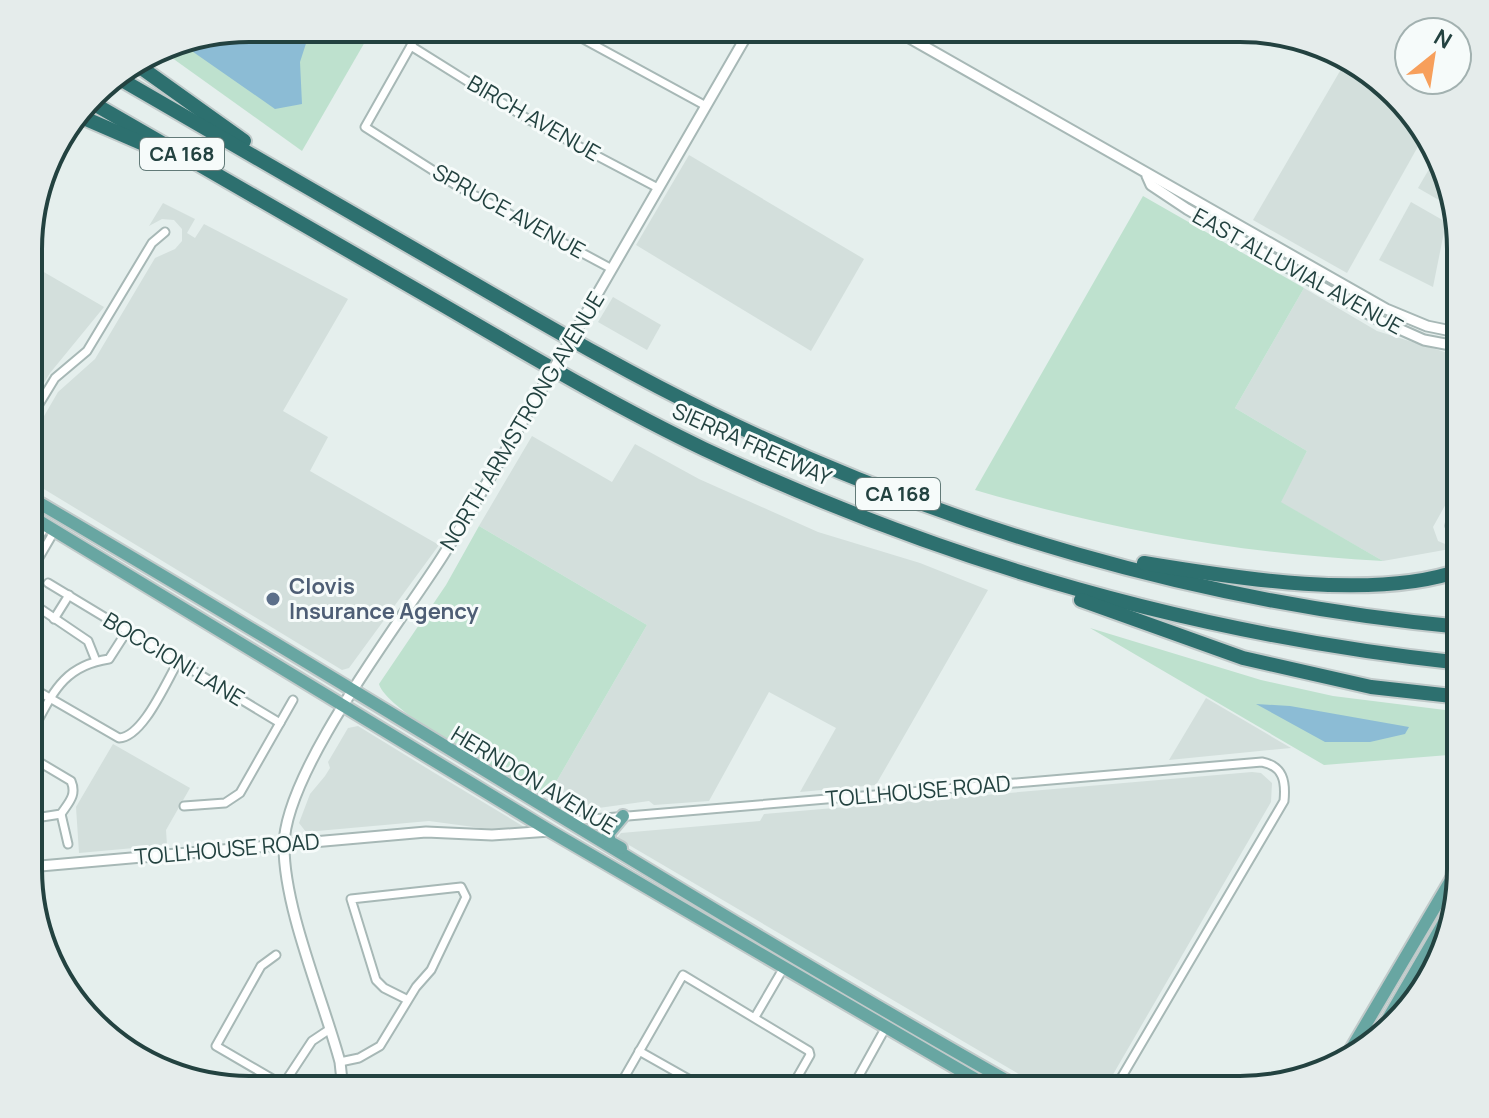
<svg xmlns="http://www.w3.org/2000/svg" width="1489" height="1118" viewBox="0 0 1489 1118" font-family="Manrope,sans-serif">
  <rect width="100%" height="100%" fill="#e5efed"/>
  <!-- built -->
  <g fill="#d3dfdc">
    <path d="M1347 59 1385 82 1425 134 1347 273 1253 220Z"/>
    <path d="M1439 152 1451 207 1418 188Z"/>
    <path d="M689 155 864 259 811 351 636 245Z"/>
    <path d="M1411 202 1446 222 1433 287 1379 260Z"/>
    <path d="M163 203 195 219 187 233 195 238 204 224 348 299 283 411 328 437 310 471 439 545 349 668 342 670 29 480V442L58 392 95 359 155 258 175 249 182 241V229L174 220 162 219 149 226Z"/>
    <path d="M30 264 104 307 50 373 30 405Z"/>
    <path d="M1304 288 1377 331 1461 357V477L1433 527 1438 541 1450 546 1461 542V547L1383 561 1280 502 1307 451 1235 408Z"/>
    <path d="M613 297 661 325 647 350 598 322Z"/>
    <path d="M532 436 612 482 635 444 699 479 818 532 920 563 988 590 876 785 800 792 836 728 769 692 709 801 654 805 649 801 577 811 549 794 647 625 479 526Z"/>
    <path d="M1206 698 1291 748 1169 760Z"/>
    <path d="M358 726 433 772 526 828 496 830 429 821 306 832 299 823 310 794 325 776 330 768 328 762 348 728Z"/>
    <path d="M113 744 190 788 166 830 167 845 79 853 76 807Z"/>
    <path d="M1252 772 1261 773 1272 783 1271 802 1104 1090H1046L617 838 621 833 760 821 764 814Z"/>
  </g>
  <!-- green -->
  <g fill="#bee1ce">
    <path d="M249 28H373L302 151 161 50 177 40Z"/>
    <path d="M1143 196 1304 288 1235 408 1307 451 1281 502 1383 561C1240 554 1113 530 975 490Z"/>
    <path d="M479 526 647 625 549 794 537 795C508 777 386 711 379 684L446 585Z"/>
    <path d="M1090 628 1261 680 1333 696 1461 712V754L1324 765Z"/>
  </g>
  <!-- water -->
  <g fill="#8cbcd5">
    <path d="M249 28H311L300 62 302 104 275 109 176 40 199 36 212 46 221 33Z"/>
    <path d="M1256 704 1290 706 1409 727 1405 734 1370 742H1325Z"/>
  </g>
  <g fill="none" stroke-linecap="round" stroke-linejoin="round">
    <defs>
      <g id="minor">
        <path d="M421 28 365 127 459 187 612 269"/>
        <path d="M563 28 706 106"/>
        <path d="M411 46 531 121 658 188"/>
        <path d="M30 419 55 378 87 351 152 243 165 232"/>
        <path d="M1450 526 1453 505 1461 492"/>
        <path d="M29 555 46 525"/>
        <path d="M29 567 37 561 55 530"/>
        <path d="M48 583 280 723"/>
        <path d="M29 601 88 641 96 661"/>
        <path d="M54 619 69 595"/>
        <path d="M29 686 119 738C143 737 166 682 178 662"/>
        <path d="M29 737C51 698 60 666 109 659L127 631"/>
        <path d="M184 806 225 803 240 793 293 700"/>
        <path d="M61 814 68 844"/>
        <path d="M29 819 61 814C69 802 77 795 71 781L29 756"/>
        <path d="M569 821 1262 762C1283 766 1286 781 1284 801L1114 1090"/>
        <path d="M276 955 261 966 216 1046 283 1085 312 1041 330 1029"/>
        <path d="M755 1017 783 969"/>
        <path d="M639 1051 708 1090"/>
        <path d="M340 1062 359 1058 380 1046 416 987 431 970 466 897 461 887 351 899 376 980 384 988 408 1000"/>
        <path d="M632 1090 623 1083 624 1078 683 975 809 1051 810 1055 790 1090"/>
        <path d="M808 1090 797 1079 823 1090"/>
        <path d="M851 1090 886 1027"/>
        <path d="M908 1090 912 1084 922 1090"/>
      </g>
      <g id="tertiary">
        <path d="M892 28 1386 309 1427 326 1461 333"/>
        <path d="M1147 176 1151 185 1187 209 1379 320 1424 340 1461 347"/>
        <path d="M584 317 751 28"/>
        <path d="M29 867 426 832 492 835 550 831"/>
        <path d="M343 1090 340 1062C323 999 284 909 284 846 284 772 400 623 442 557 477 502 508 446 541 390"/>
      </g>
      <g id="primary">
        <path d="M29 497C363 691 687 900 1023 1090"/>
        <path d="M29 515 550 831 994 1090"/>
        <path d="M621 848 610 842 608 834 623 816"/>
        <path d="M1378 1036 1457 900"/>
        <path d="M1343 1063 1461 863"/>
      </g>
      <g id="motorway">
        <path d="M136 64 244 141"/>
        <path d="M115 76C225 140 336 204 447 268 534 318 621 370 712 414 945 528 1202 603 1461 627"/>
        <path d="M89 101C206 168 323 236 441 304 527 354 614 406 704 449 944 562 1197 635 1461 663"/>
        <path d="M77 115 160 151"/>
        <path d="M1144 563C1234 578 1376 601 1461 570"/>
        <path d="M1081 600 1243 658 1371 687 1461 697"/>
      </g>
    </defs>
    <!-- minor casing -->
    <use href="#minor" stroke="#a7b8b6" stroke-width="11"/>
    <!-- tertiary casing -->
    <use href="#tertiary" stroke="#a7b8b6" stroke-width="13"/>
    <!-- primary casing -->
    <use href="#primary" stroke="#c1caca" stroke-width="16"/>
    <!-- motorway casing -->
    <use href="#motorway" stroke="#c1caca" stroke-width="18"/>
    <!-- minor -->
    <use href="#minor" stroke="#fff" stroke-width="7"/>
    <!-- tertiary -->
    <use href="#tertiary" stroke="#fff" stroke-width="9"/>
    <!-- primary -->
    <use href="#primary" stroke="#68a6a2" stroke-width="12"/>
    <!-- motorway -->
    <use href="#motorway" stroke="#2d706f" stroke-width="14"/>
    <defs>
      <path id="tertiary-bridge" d="M541 390 584 317"/>
    </defs>
    <!-- tertiary-bridge casing -->
    <use href="#tertiary-bridge" stroke="#a7b8b6" stroke-width="13" stroke-linecap="butt"/>
    <!-- tertiary-bridge -->
    <use href="#tertiary-bridge" stroke="#fff" stroke-width="9"/>
  </g>
  <!-- markers -->
  <circle fill="#5c6f8a" stroke="#f6fbfa" stroke-width="3" cx="273" cy="599" r="8"/>
  <g text-anchor="middle" stroke-width="6" stroke-linejoin="round" paint-order="stroke">
    <!-- shield labels -->
    <g fill="#f6fbfa" stroke="#627a78" stroke-width="2">
      <rect x="140" y="138" width="84" height="32" rx="6"/>
      <rect x="856" y="478" width="84" height="32" rx="6"/>
    </g>
    <g font-size="20" font-weight="bold" fill="#234240">
      <text x="182" y="161">CA 168</text>
      <text x="898" y="501">CA 168</text>
    </g>
    <!-- street labels -->
    <g font-size="22" fill="#234240" stroke="#f6fbfa">
      <text transform="translate(534 118) rotate(30)" y="8">BIRCH AVENUE</text>
      <text transform="translate(509 211) rotate(29)" y="8">SPRUCE AVENUE</text>
      <text transform="translate(1298 271) rotate(29)" y="8">EAST ALLUVIAL AVENUE</text>
      <text transform="translate(522 421) rotate(-59)" y="8">NORTH ARMSTRONG AVENUE</text>
      <text transform="translate(752 444) rotate(24)" y="8">SIERRA FREEWAY</text>
      <text transform="translate(174 659) rotate(31)" y="8">BOCCIONI LANE</text>
      <text transform="translate(534 780) rotate(31)" y="8">HERNDON AVENUE</text>
      <text transform="translate(918 791) rotate(-5)" y="8">TOLLHOUSE ROAD</text>
      <text transform="translate(227 849) rotate(-5)" y="8">TOLLHOUSE ROAD</text>
    </g>
    <!-- service labels -->
    <g font-size="22" font-weight="bold" fill="#4e5e75" stroke="#f6fbfa" text-anchor="start">
      <text x="289" y="594">Clovis<tspan x="289" dy="25">Insurance Agency</tspan></text>
    </g>
  </g>
  <!-- crop -->
  <path d="M0 0H1489V1118H0ZM249 42H1240A207 207 0 0 1 1447 249V869A207 207 0 0 1 1240 1076H249A207 207 0 0 1 42 869V249A207 207 0 0 1 249 42Z" fill="#e5eceb" fill-rule="evenodd"/>
  <path fill="none" stroke="#234240" stroke-width="4" d="M249 42H1240A207 207 0 0 1 1447 249V869A207 207 0 0 1 1240 1076H249A207 207 0 0 1 42 869V249A207 207 0 0 1 249 42Z"/>
  <!-- north arrow -->
  <g transform="translate(1433 56) rotate(30)"><circle r="38" fill="#f6fbfa" stroke="#a2b1b0" stroke-width="2"/>
  <path d="M0-6L14 30L0 20L-14 30Z" fill="#f79f5b"/>
  <text y="-12" font-size="22" font-weight="bold" text-anchor="middle" fill="#234240">N</text>
  </g>
</svg>
